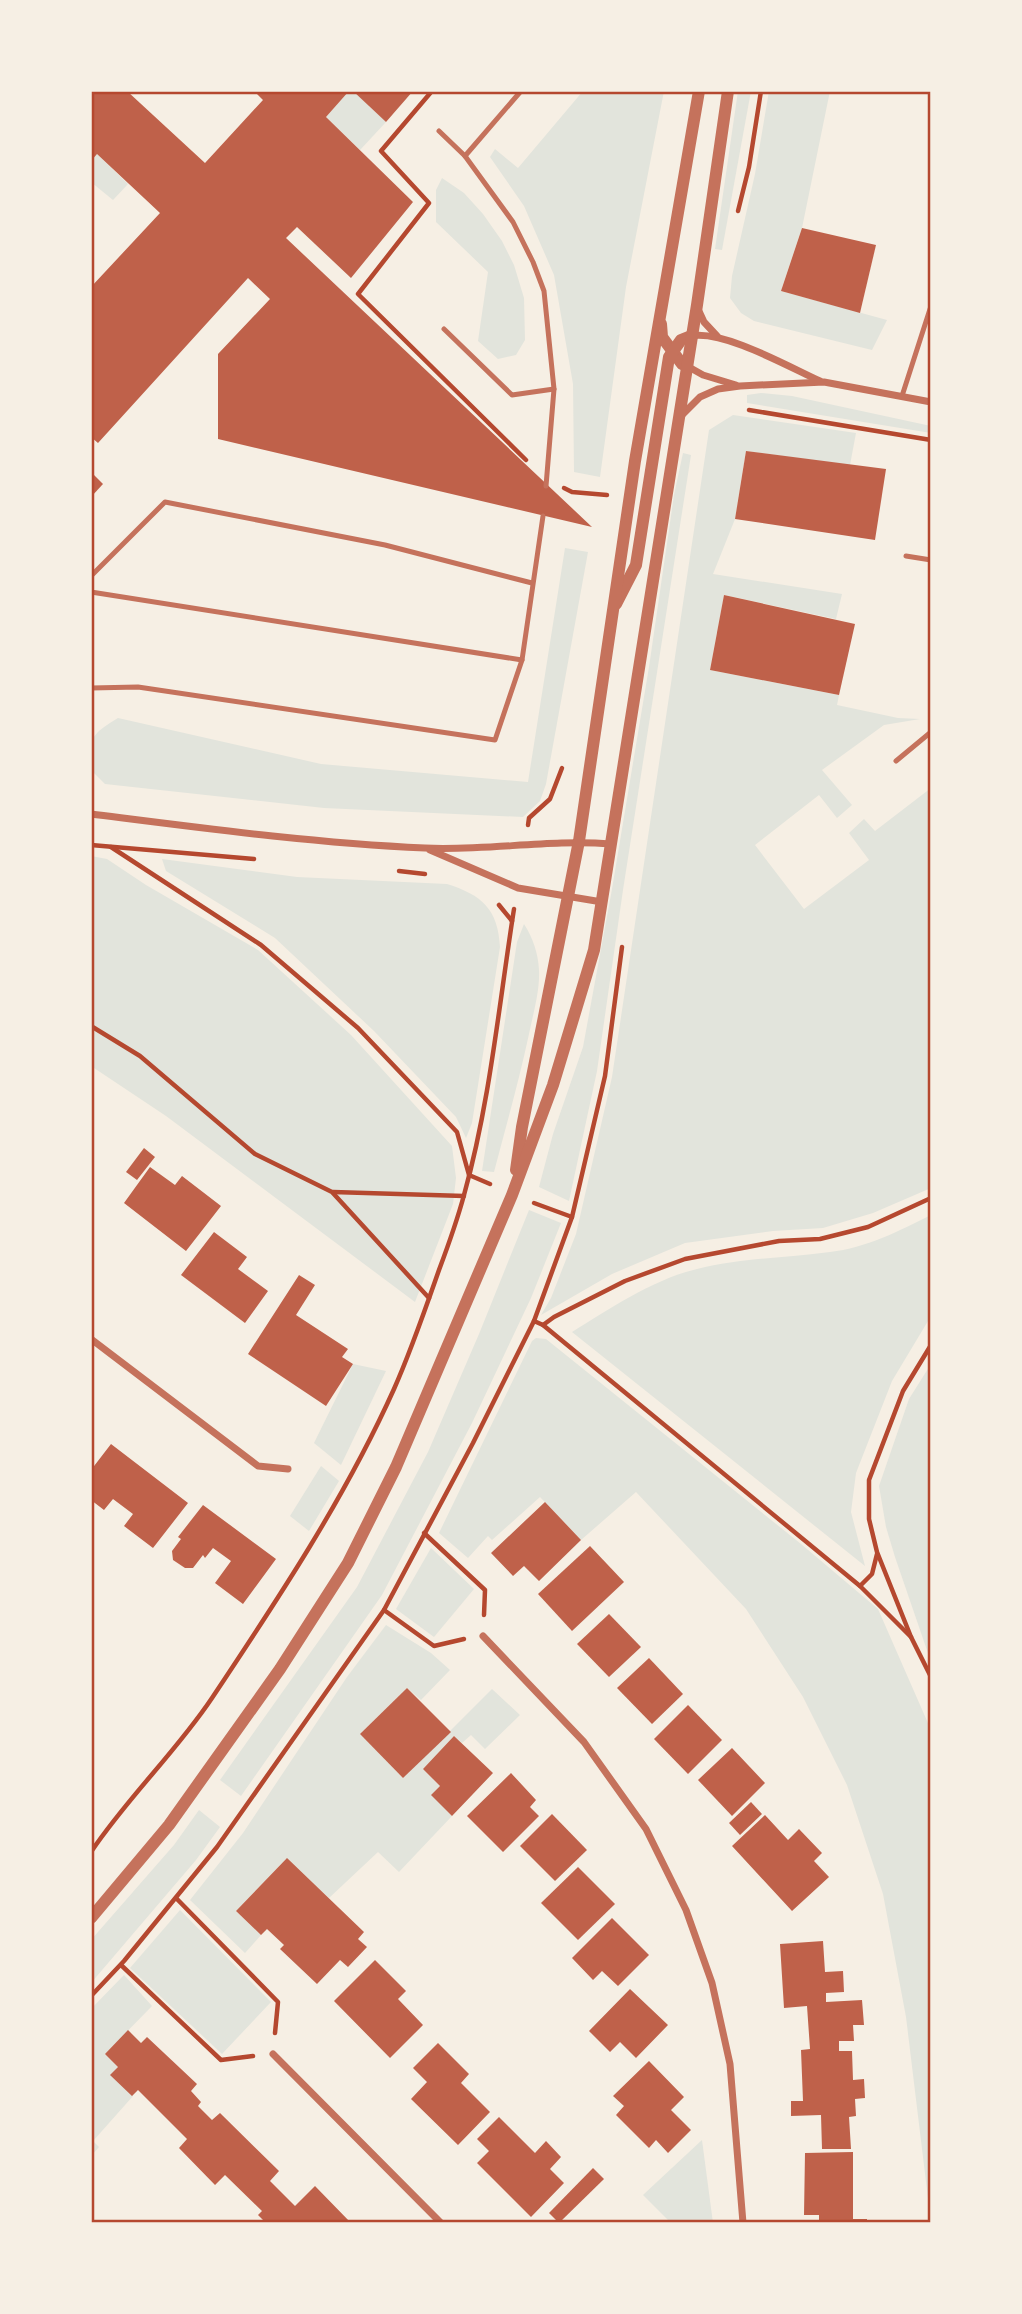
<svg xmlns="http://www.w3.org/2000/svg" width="1022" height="2314" viewBox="0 0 1022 2314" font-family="Helvetica,sans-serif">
  <rect width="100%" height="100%" fill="#f6efe4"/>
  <!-- green -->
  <g fill="#e2e4dc">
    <path d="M349 91H353L386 122 360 150 326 117Z"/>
    <path d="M583 91H664L626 287 600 477 574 472 573 384 554 275 524 206 490 157 495 149 518 168Z"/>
    <path d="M738 91H751L722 250 715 249Z"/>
    <path d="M769 91H830L802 228 781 291 887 320 872 350 754 321 741 313 730 298 732 276 755 174Z"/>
    <path d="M97 154 128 184 113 200 91 182V161Z"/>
    <path d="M442 178 464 193 483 214 502 241 514 265 524 298 525 340 516 355 498 359 478 341 488 272 436 222V190Z"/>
    <path d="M761 393 792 396 931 426V433L747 403V395Z"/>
    <path d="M733 415 856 433 850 465 746 451 735 519 713 574 842 594 836 619 724 595 710 670 839 695 837 705 898 718 920 719 884 725 822 770 852 805 837 818 819 795 755 845 804 909 869 860 849 833 864 819 875 831 931 788V1188L873 1213 823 1228 773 1231 685 1243 612 1274 541 1315 551 1298 576 1234 612 1077 709 430Z"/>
    <path d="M683 453 691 455 623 890 597 1071 569 1201 539 1187 553 1134 583 1047 612 889 649 667 674 495Z"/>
    <path d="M565 548 588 552 546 784 540 801 523 817 324 808 105 784 91 770C89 738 90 735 118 718L321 764 528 782Z"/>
    <path d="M91 856 107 859 146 885 258 950 351 1035 452 1146 456 1178 453 1204 415 1302 166 1116 91 1066Z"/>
    <path d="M162 859 297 877 447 884C482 895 498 909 500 947L472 1123 466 1138 456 1117 374 1031 275 938 166 871Z"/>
    <path d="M524 924C533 938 538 953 539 970 540 991 533 1014 529 1034 519 1081 506 1126 494 1172L482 1171 517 942Z"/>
    <path d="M529 1210 561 1223 531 1298 472 1423 382 1595 241 1796 220 1780 357 1587 428 1452 479 1334Z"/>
    <path d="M931 1215V1316L892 1381 856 1473 851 1512 865 1566 572 1332C609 1309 654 1279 697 1269 740 1258 786 1258 830 1252 866 1248 899 1231 931 1215Z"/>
    <path d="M536 1338 546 1339 801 1544 878 1609 931 1730V2223L906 2017 883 1894 847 1785 803 1697 746 1609 636 1492 581 1540 540 1497 492 1540 488 1536 468 1558 439 1533 532 1341Z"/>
    <path d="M353 1364 386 1371 341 1465 314 1443Z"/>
    <path d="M931 1364V1662L895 1557 886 1527 879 1486 909 1399Z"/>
    <path d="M321 1466 339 1481 309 1531 290 1516Z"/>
    <path d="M431 1548 474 1589 434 1637 396 1609Z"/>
    <path d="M386 1625 431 1653 450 1670 421 1700 407 1688 360 1734 403 1778 492 1689 520 1715 485 1749 471 1735 462 1743 454 1736 423 1769 440 1786 432 1795 452 1816 399 1872 378 1852 329 1898 286 1859 236 1911 261 1935 245 1953 190 1900 243 1833 347 1677Z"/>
    <path d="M199 1810 220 1827 196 1860 91 1983V1940L174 1845Z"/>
    <path d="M180 1910 271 2002 222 2054 130 1968Z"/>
    <path d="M124 1975 152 2006 105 2054 118 2067 111 2075 133 2096 93 2141 99 2147 91 2156V2009Z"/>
    <path d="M702 2140 713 2223H671L643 2195Z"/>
  </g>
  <!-- building -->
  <g fill="#bf614a">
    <path d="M91 91H127L205 163 263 100 254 91H349L326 117 413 202 351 278 297 227 286 238 592 527 218 439V354L270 299 248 278 98 443 91 437V287L160 213 97 154 91 161Z"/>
    <path d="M353 91H413L386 122Z"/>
    <path d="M802 228 876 245 860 313 781 291Z"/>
    <path d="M746 451 886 469 875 540 735 519Z"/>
    <path d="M91 472 103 484 91 497Z"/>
    <path d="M724 595 855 624 839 695 710 670Z"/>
    <path d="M144 1148 155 1157 137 1180 126 1172Z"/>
    <path d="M150 1167 175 1185 182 1176 221 1206 186 1251 124 1203Z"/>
    <path d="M214 1232 247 1257 238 1269 268 1291 245 1323 181 1275Z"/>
    <path d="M299 1275 315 1285 296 1315 348 1349 342 1357 353 1364 326 1406 248 1354Z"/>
    <path d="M111 1444 188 1503 153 1548 124 1526 133 1514 113 1499 104 1510 91 1500V1470Z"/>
    <path d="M545 1502 581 1540 539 1581 524 1566 513 1576 491 1553Z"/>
    <path d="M203 1505 276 1559 243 1604 215 1583 231 1561 213 1548 205 1558 203 1555 193 1568H185L173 1560 172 1551 181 1539 178 1537Z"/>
    <path d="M590 1546 624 1582 572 1631 538 1594Z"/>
    <path d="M609 1614 641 1647 609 1677 577 1644Z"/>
    <path d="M649 1658 683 1694 652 1724 617 1688Z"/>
    <path d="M407 1688 451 1732 403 1778 360 1734Z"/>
    <path d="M688 1705 722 1740 688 1774 654 1739Z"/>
    <path d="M454 1736 493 1773 452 1816 431 1795 440 1786 423 1769Z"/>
    <path d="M732 1748 765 1783 732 1816 698 1780Z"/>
    <path d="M511 1773 536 1800 530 1807 539 1816 503 1852 467 1816Z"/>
    <path d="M751 1802 762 1814 740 1835 729 1823Z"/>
    <path d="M552 1814 587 1850 555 1881 520 1846Z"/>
    <path d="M765 1815 788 1840 799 1829 822 1853 814 1861 829 1877 792 1911 732 1846Z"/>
    <path d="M287 1858 364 1932 358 1939 367 1947 348 1967 340 1960 317 1984 280 1949 284 1945 267 1929 261 1935 236 1911Z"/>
    <path d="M578 1867 615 1904 578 1940 541 1903Z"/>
    <path d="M612 1918 649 1955 618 1986 602 1971 593 1980 572 1958Z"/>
    <path d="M823 1941 825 1972 843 1971 844 1992 826 1993V2002L862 2000 864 2025H853L854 2041H839V2051H852L853 2080 864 2079 865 2098 855 2099 856 2116 849 2117 851 2149H822L821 2115 791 2116V2101H803L801 2050 810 2049 807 2006 784 2008 780 1944Z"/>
    <path d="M375 1960 406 1991 398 1999 423 2025 390 2058 334 2001Z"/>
    <path d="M630 1989 668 2025 636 2058 620 2042 610 2052 589 2031Z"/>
    <path d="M128 2030 141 2043 147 2037 197 2084 191 2091 201 2102 198 2106 212 2120 220 2113 279 2171 270 2181 295 2206 315 2186 351 2223H266L258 2215 262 2211 225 2175 215 2185 179 2148 187 2139 138 2090 132 2096 110 2075 118 2067 105 2054Z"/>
    <path d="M438 2043 469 2074 461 2083 490 2112 458 2145 411 2099 427 2082 413 2068Z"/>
    <path d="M649 2061 684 2097 671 2110 691 2130 668 2153 656 2140 649 2148 616 2115 624 2106 613 2096Z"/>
    <path d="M499 2117 535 2153 546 2141 561 2157 550 2169 564 2183 531 2217 477 2163 489 2151 477 2139Z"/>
    <path d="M853 2152V2219H867V2223H819V2215H804L805 2153Z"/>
    <path d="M593 2168 604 2179 559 2223 549 2213Z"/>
  </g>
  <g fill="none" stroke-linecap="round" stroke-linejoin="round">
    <!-- path -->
    <g stroke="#b5482f" stroke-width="4.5">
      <path d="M432 91 381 151 429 203 358 294 526 460"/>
      <path d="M738 211 749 167 761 91"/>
      <path d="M749 410 931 440"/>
      <path d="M564 488 572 492 607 495"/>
      <path d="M528 825 529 818 550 799 562 768"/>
      <path d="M91 845 254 859"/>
      <path d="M111 847 261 945 358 1028 457 1132 469 1175 490 1184"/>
      <path d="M399 871 425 874"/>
      <path d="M499 905 512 921"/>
      <path d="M91 1026 140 1056 255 1154 332 1192 429 1298"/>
      <path d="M333 1192 464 1196"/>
      <path d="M534 1203 572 1217"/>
      <path d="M534 1321 543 1325 554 1317 625 1281 685 1259 779 1241 820 1239 868 1227 931 1198"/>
      <path d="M543 1325 860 1586 911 1637"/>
      <path d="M931 1345 903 1391 869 1480V1519L877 1552 911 1637 931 1677"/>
      <path d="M424 1533 485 1590 484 1615"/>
      <path d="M860 1586 872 1574 877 1554"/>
      <path d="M384 1610 434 1646 464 1639"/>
      <path d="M91 1852C127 1798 176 1752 212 1698 278 1599 345 1498 394 1389 411 1351 425 1310 439 1270 448 1246 457 1221 464 1195 490 1102 499 1004 514 909"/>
      <path d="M176 1898 278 2002 275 2033"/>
      <path d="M121 1965 221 2060 253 2056"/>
      <path d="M91 1996 124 1961 217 1847 384 1610 473 1443 534 1321 572 1217 605 1076 622 947"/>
    </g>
    <!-- service -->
    <g stroke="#c5725c" stroke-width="5">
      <path d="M439 131 465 156 513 222 533 262 544 291 554 389 546 486"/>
      <path d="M465 156 521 91"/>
      <path d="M444 329 512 395 554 389"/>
      <path d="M902 396 931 306"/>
      <path d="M906 556 931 560"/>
      <path d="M91 576 165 502 385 545 532 583"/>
      <path d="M91 592 522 660"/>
      <path d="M91 688 138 687 495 740 522 660 543 516"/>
      <path d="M896 761 931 732"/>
    </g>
    <!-- minor -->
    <g stroke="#c5725c" stroke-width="7">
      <path d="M698 309 704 322 717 336"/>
      <path d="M691 336C724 330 789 367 820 381"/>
      <path d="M687 366 703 375 736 385"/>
      <path d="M681 416 700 397 718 389 740 386 824 382 931 402"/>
      <path d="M91 814C202 828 313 843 425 848 487 851 549 839 611 844"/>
      <path d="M430 850 518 888 602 902"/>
      <path d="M91 1339 258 1466 288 1469"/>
      <path d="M483 1636 584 1742 646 1829 686 1910 712 1983 730 2064 743 2223"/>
      <path d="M273 2054 441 2223"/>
    </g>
    <!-- tertiary -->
    <g stroke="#c5725c" stroke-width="12">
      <path d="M661 324 662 337 682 364 687 366"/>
      <path d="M616 604 636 565 669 357 681 340 691 336"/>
      <path d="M516 1170 522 1127 579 841 635 461 699 91"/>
      <path d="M91 1918 169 1825 280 1669 348 1563 396 1467 512 1195 553 1085 594 950 697 305 728 91"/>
    </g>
  </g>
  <!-- border -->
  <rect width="1022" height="2314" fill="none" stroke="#f6efe4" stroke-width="186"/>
  <rect x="93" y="93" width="836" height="2128" fill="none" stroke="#b5482f" stroke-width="2.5"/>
</svg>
